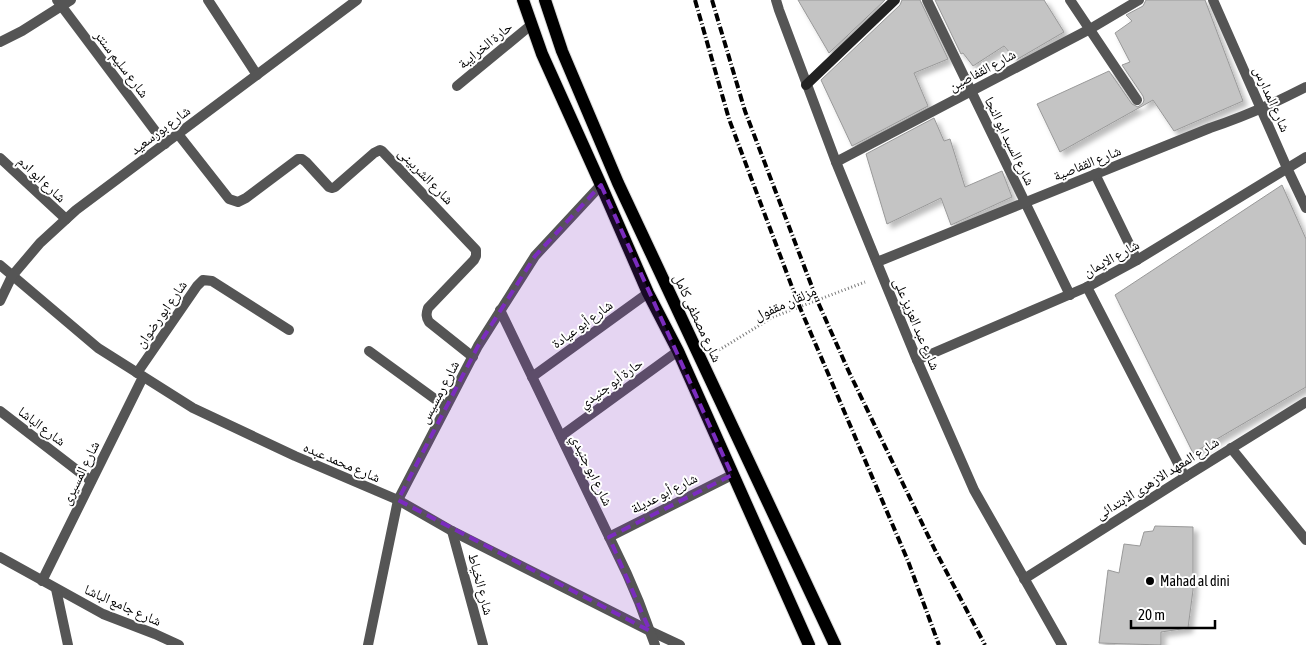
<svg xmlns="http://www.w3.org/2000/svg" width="1306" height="645" viewBox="0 0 1306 645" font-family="'Asap Condensed','Noto Naskh Arabic',sans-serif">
  <defs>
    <filter id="shadow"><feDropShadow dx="4.5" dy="4.5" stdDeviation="2.5" flood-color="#0004"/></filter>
  </defs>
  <rect width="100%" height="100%" fill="#fff"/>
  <!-- building -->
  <g fill="#c4c4c4" stroke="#999" filter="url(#shadow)">
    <path d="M798 0H885L829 53Z"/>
    <path d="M902 0H920L948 59 914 73 928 106 852 146 821 80 900 5Z"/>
    <path d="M935 0H1044L1064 32 1016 60 1004 46 973 66 963 53 961 54Z"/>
    <path d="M1146 0H1205L1243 101 1174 131 1153 100 1060 152 1037 104 1109 71 1132 104 1138 107 1143 103 1144 100 1143 96 1122 65 1130 62 1115 33 1132 21 1126 15 1143 6Z"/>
    <path d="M934 118 944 141 950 139 965 187 1002 171 1012 197 951 225 941 198 887 224 866 154Z"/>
    <path d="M1282 185 1306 239V387L1193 453 1115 295Z"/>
    <path d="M1155 526 1193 527V590L1188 628 1161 632V645L1099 643 1108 570 1119 573 1124 544 1140 546 1144 532 1153 531Z"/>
  </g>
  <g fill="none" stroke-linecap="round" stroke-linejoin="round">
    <defs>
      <g id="primary">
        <path d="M523 0 542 54 601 185 648 293 678 351 809 645"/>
        <path d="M545 0 562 51 618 183 835 645"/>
      </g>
    </defs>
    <!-- primary casing -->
    <use href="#primary" stroke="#dbdbdb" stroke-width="14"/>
    <!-- path -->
    <path stroke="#777" stroke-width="3" stroke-dasharray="1 2.5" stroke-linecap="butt" d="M719 350 773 317 865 282"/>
    <!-- street -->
    <g stroke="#555" stroke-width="10">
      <path d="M57 0 165 144"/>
      <path d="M208 0 257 75"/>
      <path d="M776 0 779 10 836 162 882 275 917 360 974 490 1062 645"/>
      <path d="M927 0 1070 295"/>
      <path d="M1070 0 1137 100"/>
      <path d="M1213 0 1287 168 1306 208"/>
      <path d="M0 42 22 31 71 0"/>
      <path d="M457 86 531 25"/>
      <path d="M178 134 229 199 238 202 246 198 298 159H302L306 162 329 187 332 188 335 187 374 153 380 150 382 151 476 250V256L474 260 428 308C426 314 426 317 429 322L473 357"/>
      <path d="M0 158 66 219"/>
      <path d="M836 162 1090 29 1139 0"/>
      <path d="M1095 174 1137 260"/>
      <path d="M877 262 1210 128C1243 117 1275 103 1306 87"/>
      <path d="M0 265 98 348 193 408 295 456 398 500 452 531 650 631 680 645"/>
      <path d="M1087 287 1185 477"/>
      <path d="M0 301 12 276 40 243 76 210 357 0"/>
      <path d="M500 310 627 574 639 602 655 645"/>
      <path d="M369 351 446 407"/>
      <path d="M917 360 1087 287 1137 260 1306 157"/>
      <path d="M137 373 197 286 203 280 212 281 289 330"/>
      <path d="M532 377 648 293"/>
      <path d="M0 411 91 481"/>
      <path d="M561 436 678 351"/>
      <path d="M1231 448 1306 540"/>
      <path d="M452 531 483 645"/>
      <path d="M609 537 732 475"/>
      <path d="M0 557 103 614 155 634 179 645"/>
      <path d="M1024 579 1185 477 1306 402"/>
      <path d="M42 581 143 377"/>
      <path d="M56 589 68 645"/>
      <path d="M368 645 398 500 478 346 535 256 601 185"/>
    </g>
    <!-- secondary -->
    <path stroke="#222" stroke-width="10" d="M806 85 895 0"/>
    <!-- primary -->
    <use href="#primary" stroke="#000" stroke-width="12"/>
    <!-- rail -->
    <g stroke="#000" stroke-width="4" stroke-dasharray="8 2.5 1 2.5" stroke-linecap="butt">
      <path d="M695 0 729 119 798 303 908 561 939 645"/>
      <path d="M712 0 745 111 817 300 849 372 935 550 985 645"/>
    </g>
  </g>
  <!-- marked area -->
  <path fill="#7b2cbf" fill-opacity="0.2" stroke="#7b2cbf" stroke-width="4" stroke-dasharray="10 6" stroke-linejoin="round" d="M601 185 732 475 609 537 650 631 398 500 478 346 535 256Z"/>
  <!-- markers -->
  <circle fill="#000" stroke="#fff" stroke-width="2" cx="1150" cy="581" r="5"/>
  <g text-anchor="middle" stroke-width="4" stroke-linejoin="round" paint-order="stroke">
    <!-- street labels -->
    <g font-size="14" fill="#000" stroke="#fff">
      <text transform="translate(485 45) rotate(-39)" y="5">حارة الخرايبة</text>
      <text transform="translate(122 64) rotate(53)" y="5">شارع سليم سنتر</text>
      <text transform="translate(982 70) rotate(-28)" y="5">شارع القفاصين</text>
      <text transform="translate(1272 99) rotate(66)" y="5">شارع المدارس</text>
      <text transform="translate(160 130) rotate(-37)" y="5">شارع بورسعيد</text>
      <text transform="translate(1010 141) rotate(64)" y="5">شارع السيد ابو النجا</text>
      <text transform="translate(1087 163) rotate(-22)" y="5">شارع القفاصية</text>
      <text transform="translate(426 176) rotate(46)" y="5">شارع الشربينى</text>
      <text transform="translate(42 179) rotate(43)" y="5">شارع ابو ادم</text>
      <text transform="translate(1111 258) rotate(-29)" y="5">شارع الايمان</text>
      <text transform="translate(785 303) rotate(-24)" y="5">مزلقان مقفول</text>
      <text transform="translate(161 314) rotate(-55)" y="5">شارع ابو رضوان</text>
      <text transform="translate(698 318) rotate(65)" y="5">شارع مصطفى كامل</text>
      <text transform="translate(582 324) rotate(-36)" y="5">شارع أبو عيادة</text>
      <text transform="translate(917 324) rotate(67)" y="5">شارع عبد العزيز على</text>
      <text transform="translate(611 383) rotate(-36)" y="5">حارة أبو جنيدي</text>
      <text transform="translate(439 392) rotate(-62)" y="5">شارع رمسيس</text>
      <text transform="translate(42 426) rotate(37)" y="5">شارع الباشا</text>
      <text transform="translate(342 462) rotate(23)" y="5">شارع محمد عبده</text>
      <text transform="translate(592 470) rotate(64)" y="5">شارع ابو جنيدي</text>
      <text transform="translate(80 473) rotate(-64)" y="5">شارع المسيرى</text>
      <text transform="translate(1157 478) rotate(-32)" y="5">شارع المعهد الازهرى الابتدائى</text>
      <text transform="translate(664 493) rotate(-27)" y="5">شارع أبو عديلة</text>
      <text transform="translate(481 584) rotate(75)" y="5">شارع الخياط</text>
      <text transform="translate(123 605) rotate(24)" y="5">شارع جامع الباشا</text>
    </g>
    <!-- poi labels -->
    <g font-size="14" fill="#000" stroke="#fff" text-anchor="start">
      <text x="1160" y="586">Mahad al dini</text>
    </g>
  </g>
  <!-- scale -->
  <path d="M1131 620v8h84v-8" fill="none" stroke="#000000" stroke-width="2.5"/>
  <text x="1138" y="620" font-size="15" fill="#000000" stroke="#ffffff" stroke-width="4" paint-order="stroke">20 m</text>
</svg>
